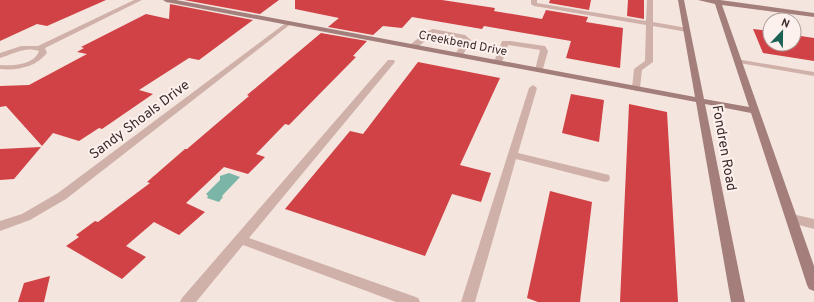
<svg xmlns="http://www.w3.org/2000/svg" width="814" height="302" viewBox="0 0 814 302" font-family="Overpass,sans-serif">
  <rect width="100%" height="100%" fill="#f5e5df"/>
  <!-- water -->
  <path fill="#7bb5a8" d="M229 173 240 177 222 196 223 197 219 202 207 198 208 196 206 194 220 180V176Z"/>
  <!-- building -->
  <g fill="#d04245">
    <path d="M0 0H106L47 26 37 24 0 41Z"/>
    <path d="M184 0H279L260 14Z"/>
    <path d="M295 0H442L495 8 494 11 542 19 546 10 588 17 586 22 623 28 620 68 566 58 571 41 484 26 482 29 412 17 402 28 383 26 373 35 328 27 339 18 295 9Z"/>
    <path d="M550 0H591L589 10 549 3Z"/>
    <path d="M628 0H644V19L627 16Z"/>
    <path d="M170 4 253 20 199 60 189 58 139 90 153 94 102 129 99 128 79 141 53 133 42 146 6 106 0 107V86L29 85 87 54 77 52 84 48 81 47 146 14 169 19Z"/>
    <path d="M753 29 770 31V44H794V35L814 38V61L763 53Z"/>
    <path d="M321 33 367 41 353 56 356 57 289 125 285 124 256 154 265 157 248 174 224 167 186 203 205 212 179 235 154 222 126 246 146 257 122 279 66 246 79 237 76 235 95 221 98 222 150 183 147 182 185 149H187L249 96 247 95Z"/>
    <path d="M418 62 500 78 460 165 491 173 481 202 452 194 425 256 285 209 350 131 363 134Z"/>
    <path d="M571 94 604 100 599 142 562 133Z"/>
    <path d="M629 104 667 112 678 302H620Z"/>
    <path d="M41 147 14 179 0 180V149Z"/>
    <path d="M550 191 592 202 580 302H538L527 298Z"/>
    <path d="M50 276 44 302H18L24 283Z"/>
  </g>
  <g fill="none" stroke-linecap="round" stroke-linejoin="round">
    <!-- lane -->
    <g fill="#cfb1a9" fill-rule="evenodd">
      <path d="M531 0H537V3L646 21 647 0H653V22L687 28 690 30 687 32 653 26V62L642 70 640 88 636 91 632 88 634 69 645 61 646 25 534 6 531 4Z"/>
      <path d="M433 29 465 35 471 40 462 57H459L455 55 463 40 461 38 434 33 417 48H411V44L426 32Z"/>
      <path d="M502 41H510L545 46 548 51 542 72H539L535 70 540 50 508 45 502 62 501 64H495L494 62Z"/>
      <path d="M736 59 814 72V76L739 63 735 61Z"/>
      <path d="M792 214 814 219V229L788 222 786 219 788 216Z"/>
    </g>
    <!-- street -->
    <g fill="#cfb1a9" fill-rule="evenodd">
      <path d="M134 0H142L45 48 47 53C36 67 17 71 0 69V65C13 66 34 65 39 51 25 46 13 54 0 58V53L21 46H38Z"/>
      <path d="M287 22 292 23 66 199 30 220 0 231V221L22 214 58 193Z"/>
      <path d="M388 60H394L395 62 249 238 413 296 418 298 420 302H396L243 245 196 302H180L182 298Z"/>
      <path d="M533 85 537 88 518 153 605 174 609 175 610 178 609 181 605 182 516 159 475 302H461L529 88Z"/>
    </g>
    <!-- secondary -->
    <path fill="#a37e7a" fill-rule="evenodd" d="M163 0H176L695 97 678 0H684L704 99 749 107 715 4 698 0H720L814 13V17L722 5 814 266V291L809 289 807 285 751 113 705 104 745 302H731L696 102 166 2Z"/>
  </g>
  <g text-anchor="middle" stroke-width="4" stroke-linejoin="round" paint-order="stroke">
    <!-- far-street labels -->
    <g font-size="12" fill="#3c2b2a" stroke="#fcf1ed">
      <text transform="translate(463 43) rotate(11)" y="4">Creekbend Drive</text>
    </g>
    <!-- street labels -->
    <g font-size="14" fill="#3c2b2a" stroke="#fcf1ed">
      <text transform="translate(139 119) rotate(-37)" y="5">Sandy Shoals Drive</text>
      <text transform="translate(725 148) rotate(80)" y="5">Fondren Road</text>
    </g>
  </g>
  <!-- north arrow -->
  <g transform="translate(782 32) rotate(22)"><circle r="19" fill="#fcf1ed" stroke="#afa29f"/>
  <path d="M0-3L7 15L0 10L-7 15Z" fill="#1b6254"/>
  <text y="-6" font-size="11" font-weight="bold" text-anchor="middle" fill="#3c2b2a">N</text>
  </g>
</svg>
